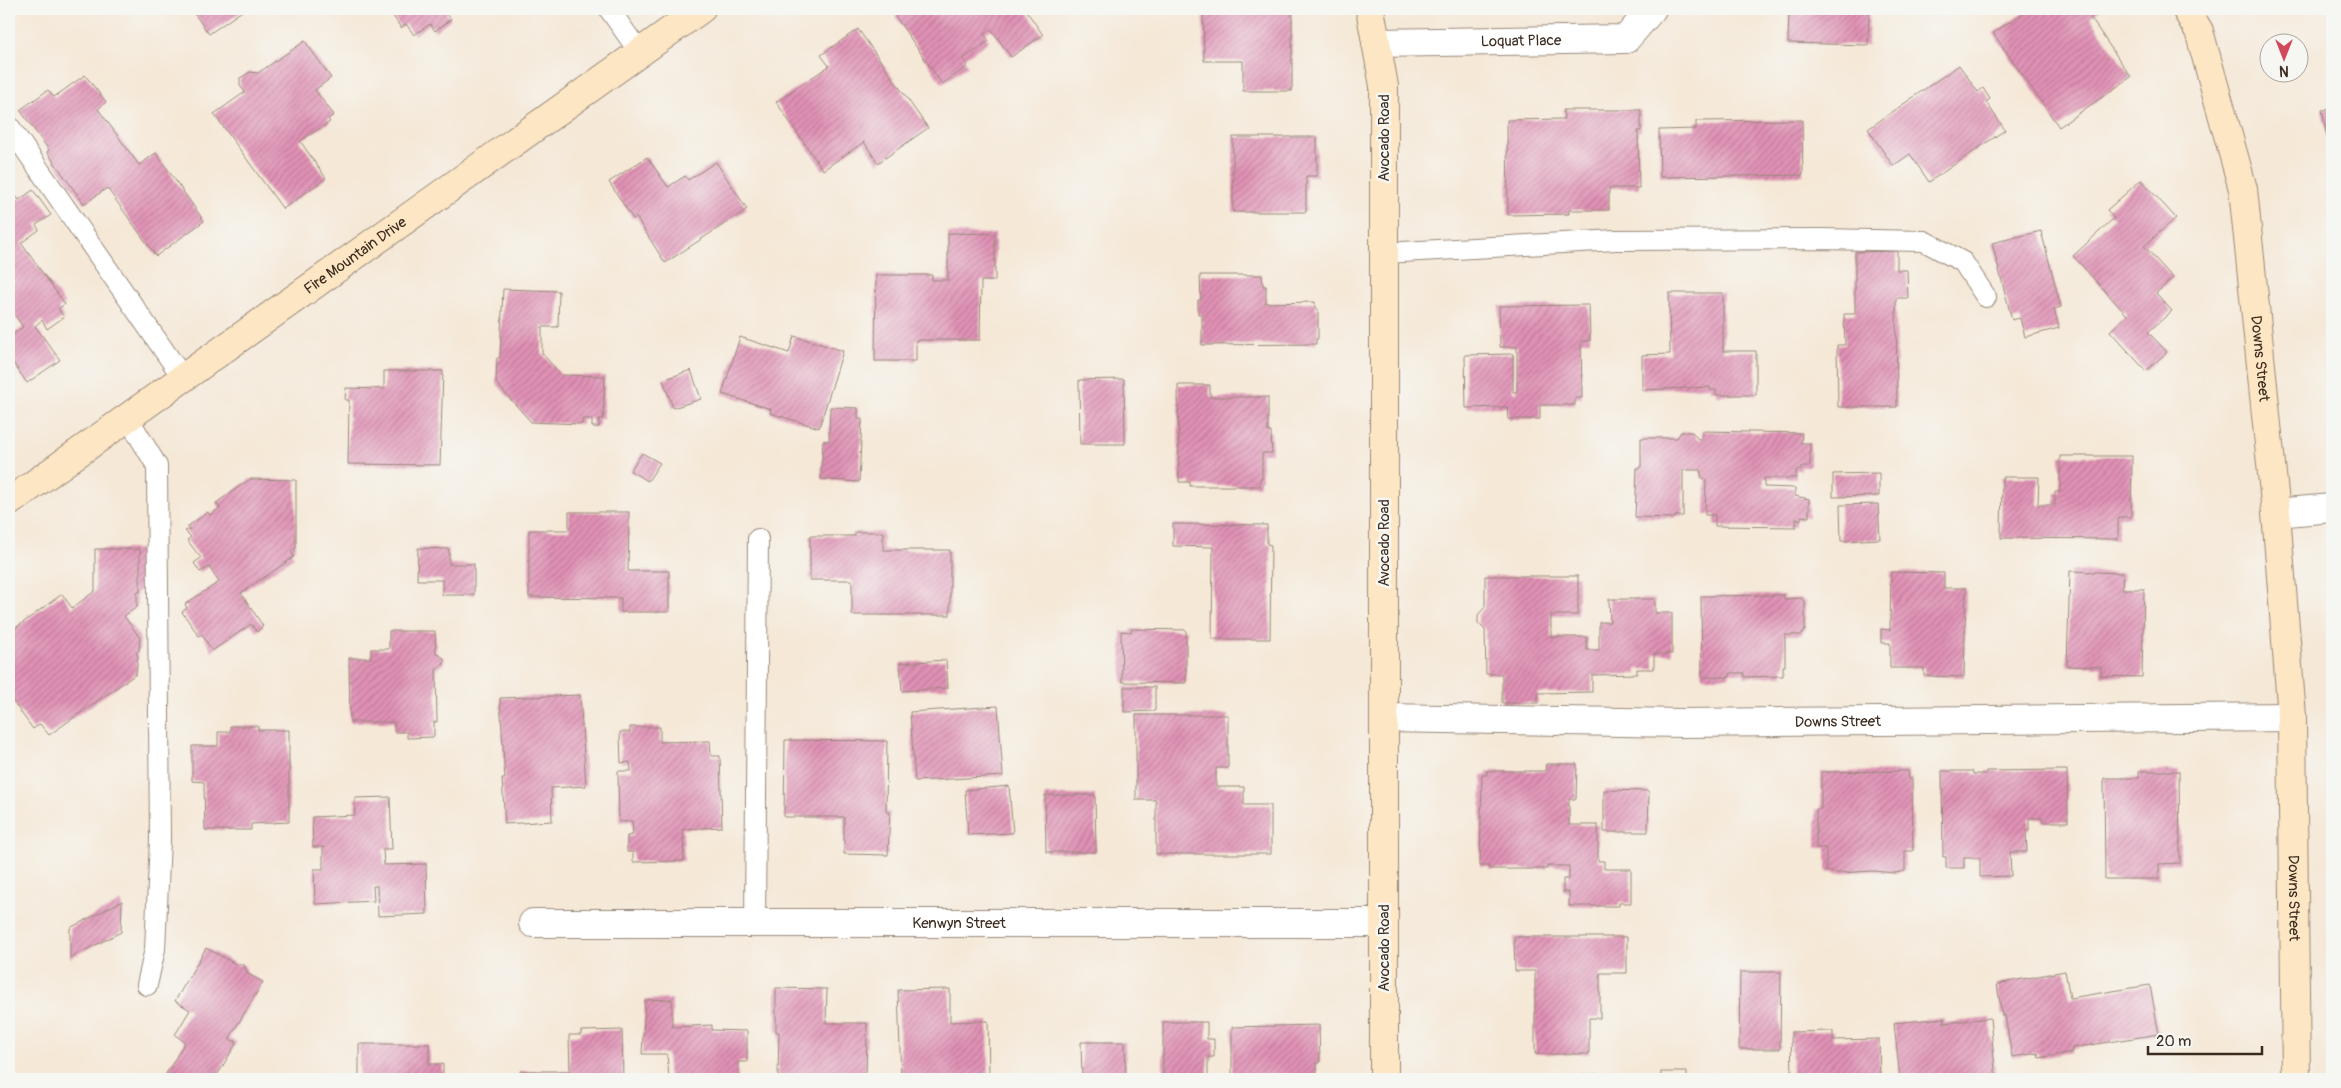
<svg xmlns="http://www.w3.org/2000/svg" width="2341" height="1088" viewBox="0 0 2341 1088" font-family="Pangolin,sans-serif">
  <defs>
    <pattern id="building-hatch" width="6" height="6" patternUnits="userSpaceOnUse" patternTransform="scale(1.25)"><rect width="6" height="6" fill="#e192b6"/><path d="M-1 1l2-2M0 6l6-6M5 7l2-2" fill="none" stroke="#b87793"/></pattern>
  </defs>
  <rect width="100%" height="100%" fill="#f6f6f2"/>
  <filter id="ink" filterUnits="userSpaceOnUse"><feTurbulence type="fractalNoise" baseFrequency=".02" numOctaves="2"/><feDisplacementMap in="SourceGraphic" scale="10" xChannelSelector="R" yChannelSelector="G"/><feConvolveMatrix kernelMatrix="1 2 1 2 8 2 1 2 1" color-interpolation-filters="sRGB"/></filter>
  <filter id="wash" filterUnits="userSpaceOnUse"><feTurbulence type="fractalNoise" baseFrequency=".0096" numOctaves="4" result="noise"/><feDisplacementMap in="SourceGraphic" scale="20" xChannelSelector="R" yChannelSelector="G"/><feGaussianBlur stdDeviation="1.12" result="paint"/><feColorMatrix in="noise" values="0 0 0 0 0 0 0 0 0 0 0 0 0 0 0 0 0 1.4 0 .05"/><feComposite in="paint" operator="in"/></filter>
  <g filter="url(#wash)">
    <rect width="100%" height="100%" fill="#f5e8d7"/>
    <g id="blocks">
      <!-- building -->
      <g fill="url(#building-hatch)">
        <path d="M191 9H245L209 34Z"/>
        <path d="M396 9H452L446 13 451 19 435 31 430 24 414 35 406 24 401 28 393 16 398 12Z"/>
        <path d="M905 9H1025L1043 35 1011 57 991 29 984 34 989 41 963 59 968 66 942 84 895 16Z"/>
        <path d="M1203 9H1292V91H1243V61H1204Z"/>
        <path d="M1789 9H1869L1868 45 1788 43Z"/>
        <path d="M2029 9H2102L2090 17 2131 77 2059 127 1993 33Z"/>
        <path d="M858 29 928 128 878 163 864 142 823 170 776 102 829 66 821 55Z"/>
        <path d="M305 41 331 78 315 90 334 115 328 119 330 122 300 141 326 178 283 209 214 114 245 92 240 86V78L250 72 258 73Z"/>
        <path d="M1959 65 1978 92 1983 88 1990 99 1986 102 2005 130 1929 182 1910 154 1893 166 1868 129Z"/>
        <path d="M85 75 106 102 98 109 139 165 156 153 204 221 156 256 107 188 84 204 47 152 49 150 20 110 48 90 54 97Z"/>
        <path d="M2332 109V153L2330 154 2322 110Z"/>
        <path d="M1563 110H1641V131H1638L1639 188H1609V210H1569V214L1508 215 1507 120 1564 119Z"/>
        <path d="M1802 120 1803 175 1660 177 1659 130 1696 129V121Z"/>
        <path d="M1233 137H1317V176H1306V212H1233Z"/>
        <path d="M647 157 668 187 685 176 688 180 716 162 747 209 665 263 636 217 633 219 609 182Z"/>
        <path d="M2141 180 2176 218 2144 246 2173 278 2156 293 2172 311 2148 332 2167 352 2146 371 2110 331 2127 315 2073 256 2114 218 2107 210Z"/>
        <path d="M33 190 51 215 36 225 39 230 21 243 65 304 58 309 64 317 47 329 42 320 35 326 60 360 27 383 9 357V337L23 327 9 307V203L17 197 19 200Z"/>
        <path d="M2041 231 2061 307 2054 309 2059 328 2025 337 2020 318 2012 320 1992 243Z"/>
        <path d="M948 233 995 234V281H981L980 340H916V361H875L876 275H932V280H948Z"/>
        <path d="M1897 251V270H1907L1908 298H1896L1897 407H1838L1837 345H1845L1844 314H1855V252Z"/>
        <path d="M1200 275H1262L1263 286H1266V303L1315 302V309H1318V339H1316V344L1202 345V314H1198V300H1201Z"/>
        <path d="M503 289 559 291 558 327H542V353L561 375 605 376 603 419H599V427H592V419H582V424L531 422 496 383 497 358H500Z"/>
        <path d="M1669 293H1723V351H1756V395H1716V390H1710V387L1642 390V355L1670 354Z"/>
        <path d="M1589 305 1590 341H1581L1582 398H1575V405H1540V419H1508L1507 407 1466 408 1465 355 1513 354V392H1517V347H1500L1499 306Z"/>
        <path d="M794 336 843 351 819 428 770 413 771 409 722 394 740 337 789 353Z"/>
        <path d="M691 370 701 399 673 408 663 380Z"/>
        <path d="M384 371H443L440 465 348 464 349 400H345L346 388 384 389Z"/>
        <path d="M1124 379 1125 444H1080L1079 380Z"/>
        <path d="M1178 385H1210V397H1268V432H1271L1272 453H1262V479H1260V486H1190V482H1179Z"/>
        <path d="M830 407 858 408V419H862L859 482 821 479 823 441H829Z"/>
        <path d="M1702 431 1802 433 1801 443H1810V467H1801V470H1796V478H1764V487L1795 488V496L1809 499V517L1801 516V520L1796 519V527L1715 526V515H1705L1706 480 1702 478 1700 470H1683V516H1675V518L1635 517 1637 468H1641V438H1677L1681 432H1692L1698 439H1702Z"/>
        <path d="M642 453 660 463 648 481 630 471Z"/>
        <path d="M2060 456H2132L2131 517H2118V539L2001 538 2002 477H2039L2038 505H2055V492H2060Z"/>
        <path d="M1879 473V496L1833 497V474Z"/>
        <path d="M250 479 296 480V548L291 551 294 557 241 593 263 626 257 632 251 624 212 651 202 634 199 636 182 612 187 608 185 604 219 582 209 567 200 572 194 563 201 558 187 540 191 537 185 531 190 529 187 527 208 512 210 515 220 508 216 503Z"/>
        <path d="M1878 504 1880 539 1841 541 1840 505Z"/>
        <path d="M569 512H629L628 571H669V612H621V598L529 597V530H569Z"/>
        <path d="M1173 524 1267 525V544L1271 545 1270 639H1212L1213 547 1173 546Z"/>
        <path d="M855 532H883V550H950V615H852V580H810V536H855Z"/>
        <path d="M418 548 449 549V564H474V595H442V580H417Z"/>
        <path d="M95 549H140V592H137V607L124 616 140 638 139 651 136 653 138 656 136 674 49 735 40 724 33 729 9 696V621L14 629 62 594 72 608 95 591Z"/>
        <path d="M2070 571 2123 573 2122 589H2144L2142 677 2101 676V667L2067 666Z"/>
        <path d="M1891 572 1944 573V588H1966L1964 677 1924 676V668H1890V643H1881V629L1890 630Z"/>
        <path d="M1485 576H1578V615H1551V637H1587V650H1599V622H1610L1609 599H1655V613H1672V654H1654V669H1637V674L1592 675V692L1538 693V703H1502V674H1486L1485 630 1478 623V615L1485 607Z"/>
        <path d="M1784 595V599L1801 598 1805 602V630L1801 635H1785V666H1783V676L1744 677V673H1730V677H1702L1701 596Z"/>
        <path d="M1131 629 1186 630V683L1122 682 1121 631 1131 632Z"/>
        <path d="M389 631H435L436 653 444 658V664L436 669 437 722H434V737L407 738V732H394V722H350L349 658H371V649H389Z"/>
        <path d="M946 660 948 688 902 691 900 663Z"/>
        <path d="M1124 687H1155V711L1124 712Z"/>
        <path d="M580 695 586 786 551 788 552 821 505 824 502 779H505L500 698Z"/>
        <path d="M998 706 1003 776 915 781 910 712Z"/>
        <path d="M1136 715H1228V768H1216V787H1244V805H1271V854H1156V800H1136Z"/>
        <path d="M230 726H258V730H289V822L251 824V830H205L204 782 192 781V746H218V732H230Z"/>
        <path d="M630 727H660V742L710 741 711 756H720L722 827 683 829 684 861 633 862V852H627V836L633 835 632 821 619 822 618 771H631L630 762 621 763 620 732H630Z"/>
        <path d="M785 740 887 741 886 812H890L888 855 844 854V817H784Z"/>
        <path d="M1546 764H1577L1576 799H1569V825H1598V861H1604V869H1631V903H1619V906H1569V892H1563V879H1569V866H1547V869H1489V866H1480L1482 775H1487V771H1545Z"/>
        <path d="M2067 770 2068 822H2043L2042 818H2029V830H2026L2027 852H2010L2011 876 1980 877V858H1964V868H1946V857H1943L1942 771H1973V774H1986V771Z"/>
        <path d="M1908 771 1909 779H1912L1913 851H1905V871L1895 873 1873 871 1838 873 1826 871V848H1816V809H1821V772Z"/>
        <path d="M2139 771H2179L2180 863 2159 864V879H2105L2104 778H2139Z"/>
        <path d="M1009 786 1013 833 968 835 965 790Z"/>
        <path d="M1604 790 1649 791 1648 832H1604Z"/>
        <path d="M1045 795H1095L1096 852H1046Z"/>
        <path d="M390 797 392 849H383L384 865 426 864 427 914 378 916 377 886H373L374 901 315 904 314 869H323V847H313L312 817 355 815V798Z"/>
        <path d="M122 901 121 932 70 958V928Z"/>
        <path d="M1514 937H1627V973H1600V1018H1589V1054H1535V971H1515Z"/>
        <path d="M206 948 236 964 244 965 248 974 263 982 229 1039 237 1042 215 1079H163L185 1042 175 1035 190 1010 175 1001Z"/>
        <path d="M2065 971 2070 998 2150 985 2159 1034 2072 1048V1052L2039 1058 2038 1053 2012 1057 2005 1015 2002 1016 1997 984Z"/>
        <path d="M1740 972H1781L1780 1049H1739Z"/>
        <path d="M776 988 827 989 826 1023H867L866 1079H778L779 1032H776Z"/>
        <path d="M950 989V1022L988 1021 989 1079H901L898 990Z"/>
        <path d="M672 999V1027L712 1025V1030L747 1031V1062H738V1079H669L667 1054H642L645 1000Z"/>
        <path d="M1944 1018V1023L1990 1018 1996 1079H1900L1894 1023Z"/>
        <path d="M1163 1022H1207V1039H1214V1057H1208V1079H1163Z"/>
        <path d="M1319 1025 1320 1063H1317V1079H1232V1027Z"/>
        <path d="M622 1030 623 1079H520V1071H570L569 1035H581V1031Z"/>
        <path d="M1833 1031V1040L1879 1039 1880 1079H1792L1791 1032Z"/>
        <path d="M1081 1042H1125L1126 1079H1082Z"/>
        <path d="M359 1044H429V1064H443V1079H359Z"/>
        <rect x="1661" y="1072" width="26" height="7"/>
        <path d="M1602 1074V1079H1567V1075Z"/>
      </g>
    </g>
  </g>
  <g filter="url(#ink)">
    <use href="#blocks" fill-opacity="0" stroke="#98897a" stroke-width="1"/>
    <g fill="none" stroke-linecap="round" stroke-linejoin="round">
      <defs>
        <g id="lane">
          <path d="M609 9 640 53"/>
          <path d="M9 126 183 378"/>
          <path d="M1384 253 1616 240 1820 239 1924 241 1963 262 1986 297"/>
          <path d="M128 418 157 466 160 840 155 949 147 985"/>
          <path d="M755 923 758 539"/>
        </g>
        <g id="street">
          <path id="s1" d="M1376 43 1626 39 1652 9"/>
          <path d="M2276 513 2332 508"/>
          <path id="s2" d="M1384 718 1682 723 2292 717"/>
          <path id="s3" d="M533 923H1384"/>
        </g>
        <g id="secondary">
          <path d="M1370 9 1384 86V1079"/>
          <path id="s4" d="M2186 9 2199 31 2243 189 2276 513 2292 717 2296 1079"/>
          <path id="s5" d="M9 502 701 9"/>
        </g>
      </defs>
      <!-- lane casing -->
      <use href="#lane" stroke="#98897a" stroke-width="22"/>
      <!-- street casing -->
      <use href="#street" stroke="#98897a" stroke-width="30"/>
      <!-- secondary casing -->
      <use href="#secondary" stroke="#98897a" stroke-width="30"/>
      <!-- lane -->
      <use href="#lane" stroke="#fff" stroke-width="20"/>
      <!-- street -->
      <use href="#street" stroke="#fff" stroke-width="28"/>
      <!-- secondary -->
      <use href="#secondary" stroke="#fce6c4" stroke-width="28"/>
    </g>
  </g>
  <g text-anchor="middle" stroke-width="5" stroke-linejoin="round" paint-order="stroke">
    <!-- street labels -->
    <g font-size="15" fill="#3b2a1e" stroke="#f6f6f2">
      <text dy="5" stroke="none"><textPath href="#s1" startOffset="145">Loquat Place</textPath></text>
      <text transform="translate(1384 138) rotate(-90)" y="5">Avocado Road</text>
      <text dy="5" stroke="none"><textPath href="#s5" startOffset="425">Fire Mountain Drive</textPath></text>
      <text dy="5" stroke="none"><textPath href="#s4" startOffset="360">Downs Street</textPath></text>
      <text transform="translate(1384 543) rotate(-90)" y="5">Avocado Road</text>
      <text dy="5" stroke="none"><textPath href="#s2" startOffset="454">Downs Street</textPath></text>
      <text dy="5" stroke="none"><textPath href="#s4" startOffset="901">Downs Street</textPath></text>
      <text dy="5" stroke="none"><textPath href="#s3" startOffset="426">Kenwyn Street</textPath></text>
      <text transform="translate(1384 948) rotate(-90)" y="5">Avocado Road</text>
    </g>
  </g>
  <!-- margin -->
  <rect width="2341" height="1088" fill="none" stroke="#f6f6f2" stroke-width="30"/>
  <!-- north arrow -->
  <g transform="translate(2284 58) rotate(180)"><circle r="24" fill="#f6f6f2" stroke="#aba49d"/>
  <path d="M0-4L9 19L0 12L-9 19Z" fill="#d1495b"/>
  <text y="-8" font-size="14" font-weight="bold" text-anchor="middle" fill="#3b2a1e">N</text>
  </g>
  <!-- scale -->
  <path d="M2148 1046v8h114v-8" fill="none" stroke="#3b2a1e" stroke-width="2.5"/>
  <text x="2156" y="1046" font-size="15" fill="#3b2a1e" stroke="#f6f6f2" stroke-width="4" paint-order="stroke">20 m</text>
</svg>
